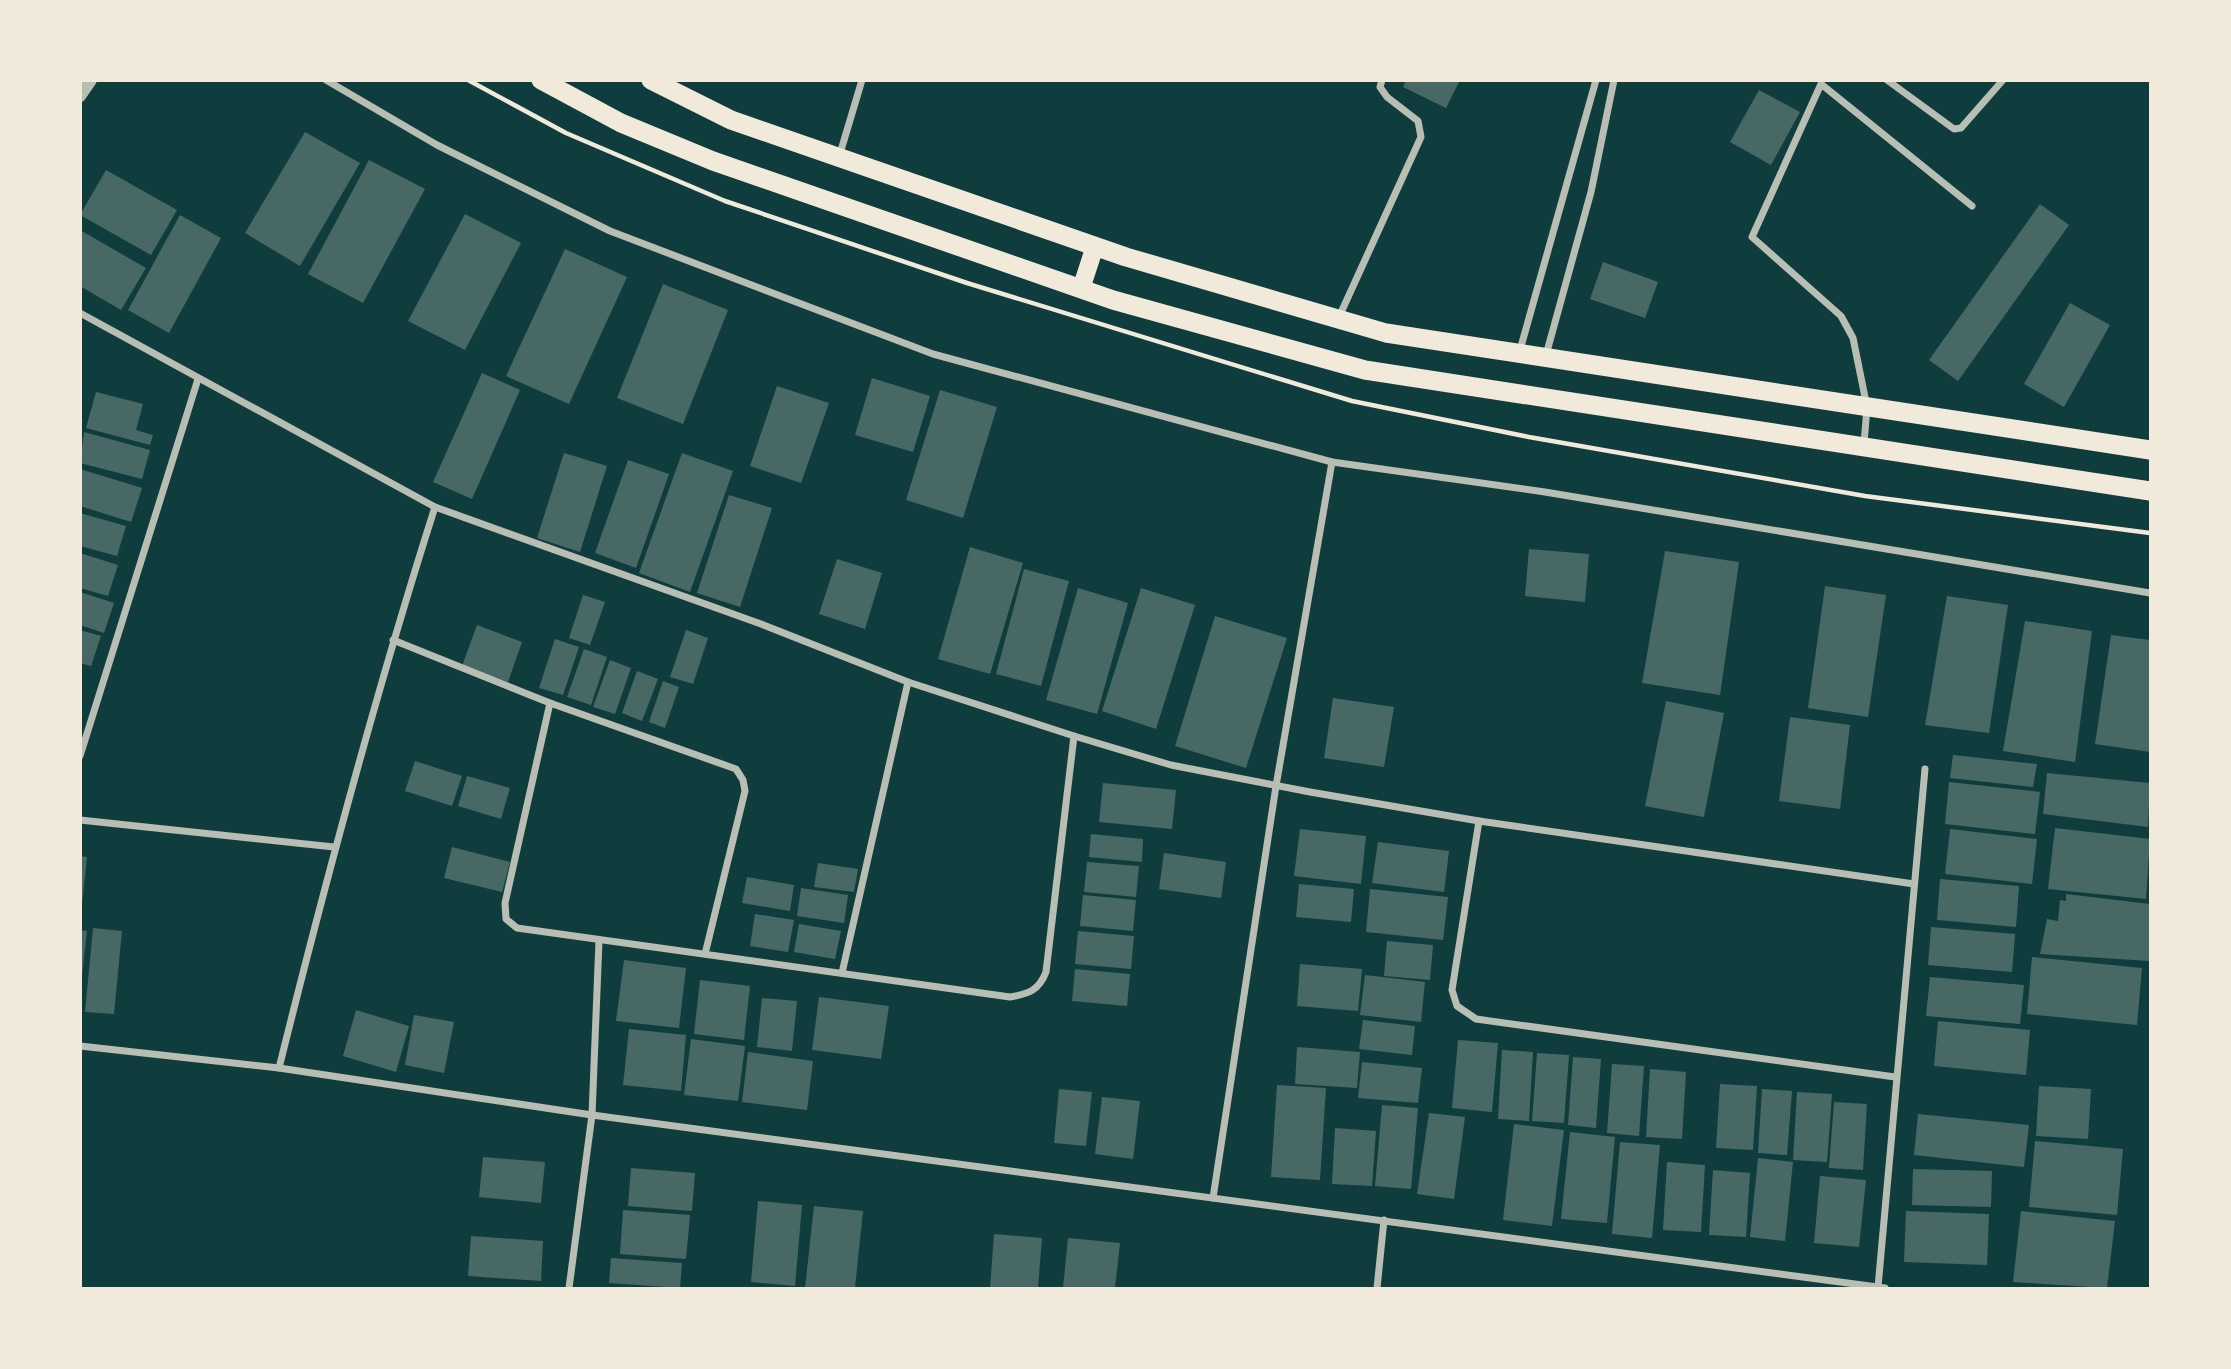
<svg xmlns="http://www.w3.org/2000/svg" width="2231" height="1369" viewBox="0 0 2231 1369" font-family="Lato,sans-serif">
  <rect width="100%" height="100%" fill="#0f3d3e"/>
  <!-- building -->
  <g fill="#486865">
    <path d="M1406 80H1460L1446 108 1403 87Z"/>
    <path d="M1759 90 1800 112 1771 165 1730 142Z"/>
    <path d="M305 132 360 163 300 266 245 233Z"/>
    <path d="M369 160 425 189 363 303 308 274Z"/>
    <path d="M106 170 177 210 151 255 80 215Z"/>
    <path d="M2040 204 2069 225 1958 381 1929 360Z"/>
    <path d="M465 214 521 243 465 350 408 321Z"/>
    <path d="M180 215 221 238 169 333 128 310Z"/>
    <path d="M80 230 146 268 121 310 80 286Z"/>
    <path d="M565 249 627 277 569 404 506 376Z"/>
    <path d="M1603 262 1658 282 1645 318 1590 299Z"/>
    <path d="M663 284 728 310 683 424 617 398Z"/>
    <path d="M2070 303 2110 325 2064 407 2024 384Z"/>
    <path d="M482 373 520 390 472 499 433 482Z"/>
    <path d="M872 378 930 396 913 452 855 435Z"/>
    <path d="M777 386 829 403 801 483 750 466Z"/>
    <path d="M940 390 997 407 963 518 906 500Z"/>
    <path d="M96 392 143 404 136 430 153 435 150 445 86 428Z"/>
    <path d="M84 432 150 450 142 479 80 463Z"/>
    <path d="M564 453 607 466 580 552 537 538Z"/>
    <path d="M682 453 733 471 690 592 639 573Z"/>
    <path d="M628 460 669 474 636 568 595 553Z"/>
    <path d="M80 469 142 488 131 522 80 506Z"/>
    <path d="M729 495 772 508 740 607 697 593Z"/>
    <path d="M80 513 126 526 117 556 80 546Z"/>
    <path d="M970 547 1023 563 990 674 938 659Z"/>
    <path d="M1529 549 1589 554 1585 602 1525 596Z"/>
    <path d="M1665 551 1739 562 1720 695 1642 683Z"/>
    <path d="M80 553 118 565 108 596 80 588Z"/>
    <path d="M837 559 882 573 865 629 819 614Z"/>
    <path d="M1024 569 1069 581 1041 686 996 674Z"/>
    <path d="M1825 586 1886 595 1868 717 1808 708Z"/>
    <path d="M1078 588 1128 603 1097 714 1046 700Z"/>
    <path d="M1141 588 1195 605 1156 729 1102 711Z"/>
    <path d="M80 592 114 603 104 633 80 625Z"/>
    <path d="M583 595 605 602 590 645 569 638Z"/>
    <path d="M1947 596 2008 605 1989 733 1925 725Z"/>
    <path d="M1215 616 1287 638 1246 768 1175 746Z"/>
    <path d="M2025 621 2092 631 2075 762 2003 751Z"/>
    <path d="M477 625 522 642 508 682 462 666Z"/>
    <path d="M80 630 101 636 91 666 80 663Z"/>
    <path d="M686 630 708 638 693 684 670 677Z"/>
    <path d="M2111 635 2150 640V752L2095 744Z"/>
    <path d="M555 639 579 647 563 695 539 688Z"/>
    <path d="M584 649 607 657 591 705 567 697Z"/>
    <path d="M610 660 631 668 615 714 593 707Z"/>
    <path d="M637 671 658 679 642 721 622 713Z"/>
    <path d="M663 681 679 687 665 728 649 722Z"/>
    <path d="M1333 698 1394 707 1384 767 1324 758Z"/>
    <path d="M1666 701 1724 713 1704 817 1645 806Z"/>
    <path d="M1790 717 1850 725 1840 809 1779 801Z"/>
    <path d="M1953 755 2037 764 2033 787 1950 778Z"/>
    <path d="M415 761 462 776 452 806 405 791Z"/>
    <path d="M2047 773 2150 783 2148 827 2043 814Z"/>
    <path d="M467 776 510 788 501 819 458 806Z"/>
    <path d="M1949 782 2040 792 2035 834 1945 824Z"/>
    <path d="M1103 783 1176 790 1172 829 1099 822Z"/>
    <path d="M2055 828 2150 839 2146 899 2048 889Z"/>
    <path d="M1300 829 1366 836 1361 884 1294 876Z"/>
    <path d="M1950 829 2037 839 2032 884 1945 874Z"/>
    <path d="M1091 834 1143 839 1142 862 1089 857Z"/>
    <path d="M1378 842 1449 851 1444 892 1372 883Z"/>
    <path d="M452 847 510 862 502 892 444 878Z"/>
    <path d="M1164 853 1226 862 1221 898 1159 889Z"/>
    <path d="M80 856 87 857 82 904H80Z"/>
    <path d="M1087 862 1139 866 1136 897 1084 892Z"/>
    <path d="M818 863 858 869 854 892 814 887Z"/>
    <path d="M747 877 794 885 790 911 742 903Z"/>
    <path d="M1940 879 2019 886 2016 927 1937 920Z"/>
    <path d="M1299 884 1354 889 1351 922 1296 917Z"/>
    <path d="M801 888 848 895 844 923 797 916Z"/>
    <path d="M1370 889 1448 897 1443 940 1366 932Z"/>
    <path d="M2066 894 2150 904 2149 961 2040 954 2047 919 2058 921 2060 900 2066 901Z"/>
    <path d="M1083 895 1136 900 1133 931 1080 926Z"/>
    <path d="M755 914 794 920 788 952 750 946Z"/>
    <path d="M799 924 841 931 835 959 794 952Z"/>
    <path d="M1931 927 2015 934 2012 972 1928 965Z"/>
    <path d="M93 928 122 931 114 1014 85 1012Z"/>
    <path d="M80 930 87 931 82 975H80Z"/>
    <path d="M1078 931 1134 936 1131 969 1075 964Z"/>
    <path d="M1387 941 1433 945 1430 980 1384 976Z"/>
    <path d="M2032 957 2142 968 2137 1025 2027 1014Z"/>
    <path d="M624 960 686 968 679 1028 616 1021Z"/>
    <path d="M1300 964 1362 969 1358 1011 1297 1006Z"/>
    <path d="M1075 969 1130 974 1127 1006 1072 1001Z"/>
    <path d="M1365 975 1425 982 1421 1022 1360 1015Z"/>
    <path d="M1930 977 2024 985 2020 1024 1926 1016Z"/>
    <path d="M700 980 750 986 744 1040 694 1034Z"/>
    <path d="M819 997 889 1006 881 1059 812 1050Z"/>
    <path d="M762 998 797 1001 792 1051 757 1047Z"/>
    <path d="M356 1010 409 1026 396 1072 343 1056Z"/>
    <path d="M414 1015 454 1022 444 1073 405 1065Z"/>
    <path d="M1363 1020 1415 1026 1412 1055 1359 1049Z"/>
    <path d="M1938 1021 2030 1030 2026 1075 1934 1066Z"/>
    <path d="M629 1029 686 1035 681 1091 623 1085Z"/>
    <path d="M691 1039 745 1046 738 1101 684 1095Z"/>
    <path d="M1458 1040 1498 1043 1492 1112 1452 1108Z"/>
    <path d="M1297 1047 1360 1052 1357 1088 1295 1084Z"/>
    <path d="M1502 1050 1533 1052 1529 1121 1498 1119Z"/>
    <path d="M748 1052 813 1061 807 1110 742 1102Z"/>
    <path d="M1537 1053 1569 1055 1564 1123 1532 1121Z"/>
    <path d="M1573 1057 1601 1059 1596 1128 1568 1125Z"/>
    <path d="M1362 1062 1422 1068 1418 1103 1358 1098Z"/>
    <path d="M1612 1064 1644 1066 1639 1136 1607 1133Z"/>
    <path d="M1650 1069 1686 1072 1682 1139 1646 1137Z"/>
    <path d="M1720 1084 1757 1086 1753 1150 1716 1148Z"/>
    <path d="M1277 1085 1326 1088 1320 1180 1271 1177Z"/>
    <path d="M2039 1086 2091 1089 2088 1139 2036 1136Z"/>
    <path d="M1059 1089 1092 1092 1086 1146 1054 1143Z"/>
    <path d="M1762 1089 1792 1091 1787 1155 1758 1153Z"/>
    <path d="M1797 1092 1832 1094 1827 1162 1793 1160Z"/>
    <path d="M1102 1097 1140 1101 1133 1159 1095 1154Z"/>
    <path d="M1834 1102 1867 1104 1863 1170 1829 1168Z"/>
    <path d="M1382 1105 1418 1108 1411 1189 1375 1186Z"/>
    <path d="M1429 1113 1465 1117 1454 1199 1417 1194Z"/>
    <path d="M1918 1114 2029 1125 2024 1167 1914 1155Z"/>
    <path d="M1514 1124 1564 1130 1552 1226 1503 1220Z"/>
    <path d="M1335 1128 1376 1131 1372 1186 1332 1184Z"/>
    <path d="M1570 1132 1615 1137 1607 1223 1561 1219Z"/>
    <path d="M2035 1141 2123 1149 2117 1215 2029 1207Z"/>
    <path d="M1620 1142 1660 1145 1652 1238 1612 1234Z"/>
    <path d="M483 1157 545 1162 541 1203 479 1197Z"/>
    <path d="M1758 1158 1793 1162 1785 1241 1750 1237Z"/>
    <path d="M1667 1162 1705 1165 1701 1232 1663 1230Z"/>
    <path d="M631 1168 695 1173 692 1211 628 1206Z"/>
    <path d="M1913 1169 1992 1171 1991 1207 1912 1205Z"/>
    <path d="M1713 1170 1750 1173 1746 1237 1709 1235Z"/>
    <path d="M1820 1176 1866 1180 1859 1247 1814 1243Z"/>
    <path d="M758 1201 802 1205 795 1286 751 1282Z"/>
    <path d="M814 1206 863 1211 855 1288H805Z"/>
    <path d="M623 1210 690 1215 686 1259 620 1254Z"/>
    <path d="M1906 1211 1989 1214 1987 1265 1904 1262Z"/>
    <path d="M2021 1211 2115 1221 2107 1288 2013 1282Z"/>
    <path d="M994 1234 1042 1238 1038 1288H990Z"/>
    <path d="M471 1236 543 1241 541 1281 468 1276Z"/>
    <path d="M1068 1238 1120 1243 1115 1288H1063Z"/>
    <path d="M611 1258 682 1263 680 1288 609 1283Z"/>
  </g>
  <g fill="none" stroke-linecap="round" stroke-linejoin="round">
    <!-- path -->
    <path stroke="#f1e9da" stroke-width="4.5" d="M468 80 566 133 725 201 967 283 1352 401 1529 437 1865 496 2150 533"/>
    <!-- minor -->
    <g stroke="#b8beb3" stroke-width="7">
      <path d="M326 80 437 145 610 231 933 354 1332 462 1545 492 2150 593"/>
      <path d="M1887 80 1954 129 1961 128 2003 80"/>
      <path d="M839 157 862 80"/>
      <path d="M80 313 435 507 761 624 908 682 1074 736 1171 765 1310 792 1479 821 1914 884"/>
      <path d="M1339 317 1421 137 1418 121 1387 97 1380 87 1382 80"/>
      <path d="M1520 350 1596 80"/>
      <path d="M1546 355 1591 192 1614 80"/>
      <path d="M1864 444 1867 407 1853 338 1841 316 1752 237 1821 84 1972 206"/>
      <path d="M393 640 550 703 736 769 743 780 745 791 705 954"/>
      <path d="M550 703 505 903 506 919 517 928 1010 997C1029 994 1039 990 1046 972L1074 736"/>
      <path d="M80 756 198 379"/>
      <path d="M80 820 334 847"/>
      <path d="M1479 821 1452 990 1457 1006 1476 1019 1895 1077"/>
      <path d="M842 973 908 682"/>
      <path d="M80 1046 279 1068 592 1115 1885 1288"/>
      <path d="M279 1068C326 879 376 692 435 507"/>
      <path d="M1213 1198 1276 786 1332 462"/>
      <path d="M1878 1287 1925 769"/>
      <path d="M569 1288 592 1115 599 941"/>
      <path d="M1377 1288 1384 1220"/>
    </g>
    <!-- tertiary -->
    <path stroke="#b8beb3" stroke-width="12" d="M80 96 91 80"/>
    <!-- primary -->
    <path stroke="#f1e9da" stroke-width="18" d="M1081 289 1095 246"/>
    <!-- trunk -->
    <g stroke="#f1e9da" stroke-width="19">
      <path d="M541 80 621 123 713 161 1113 300 1365 370 2150 491"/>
      <path d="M651 80 731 120 1126 257 1386 333 2150 450"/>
    </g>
  </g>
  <!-- border -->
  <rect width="2231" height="1369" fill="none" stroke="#f1e9da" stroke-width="164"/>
</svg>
